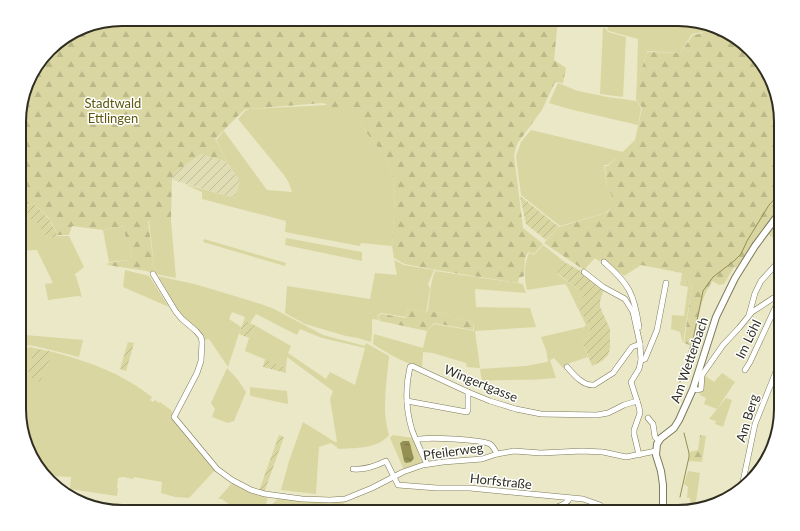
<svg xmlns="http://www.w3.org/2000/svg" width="800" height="531" viewBox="0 0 800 531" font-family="Lato,sans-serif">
  <defs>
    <pattern id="industrial-furrows" width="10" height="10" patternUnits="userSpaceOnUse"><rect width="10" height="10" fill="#e0ddb4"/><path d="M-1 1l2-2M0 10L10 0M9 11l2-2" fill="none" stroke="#c0be9a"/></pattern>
    <pattern id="forest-firs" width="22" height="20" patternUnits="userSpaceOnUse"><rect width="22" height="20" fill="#dad6a1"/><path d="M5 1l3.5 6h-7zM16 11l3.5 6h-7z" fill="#bbb88a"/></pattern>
    <pattern id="garden-furrows" width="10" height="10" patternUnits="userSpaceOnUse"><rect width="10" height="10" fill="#dad6a1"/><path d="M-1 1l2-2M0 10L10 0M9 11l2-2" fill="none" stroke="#bbb88a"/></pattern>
    <pattern id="water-ripples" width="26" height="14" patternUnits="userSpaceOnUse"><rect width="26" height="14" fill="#948f52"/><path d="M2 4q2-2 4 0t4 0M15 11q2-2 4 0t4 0" fill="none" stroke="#797544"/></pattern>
  </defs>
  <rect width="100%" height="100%" fill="#eae8c6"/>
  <!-- industrial -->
  <path fill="url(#industrial-furrows)" d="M201 154 227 162 240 181 235 198 173 180 172 177 178 170Z"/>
  <!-- green -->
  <g fill="#dad6a1">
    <path d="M613 19H678L705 27 703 32 692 34 680 53 647 51 639 77 637 78 638 39 609 31 607 29Z"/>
    <path d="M603 28H605L608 32 626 37 623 97 600 94Z"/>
    <path d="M558 83 578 91 607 97 637 101 641 108 638 125 569 109 549 103Z"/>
    <path d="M327 105 345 110 355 118 387 159 392 172 395 197 392 246 361 243 360 246 285 232 286 221 202 199V192L184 184 235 198 240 181 227 162 216 140 224 131 267 190 292 192 289 183 284 175 238 119 245 111 249 109Z"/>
    <path d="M531 130 623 152 608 165H604L607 188 611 192 613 203 611 208 605 213 560 226 521 195 516 156 521 142Z"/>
    <path d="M20 204 28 219H34L48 239 58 236H69L84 267 74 275 76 276 82 297 78 296 48 300 45 284 53 283 37 250 20 251V231H26L20 222Z"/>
    <path d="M149 221H171L176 278 155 274Z"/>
    <path d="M124 226 126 240 131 243 130 260 109 262 103 230Z"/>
    <path d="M286 238 362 252V261L285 245Z"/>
    <path d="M204 239 286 263 285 266 203 242Z"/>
    <path d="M543 245 566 263 557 274 579 290 586 300 590 336 582 341 588 357 567 364 563 368 554 358 550 360 556 378C532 381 507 379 482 381L480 369 526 366 547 362 548 361 546 350 541 337 584 327 586 325 567 286 565 284 527 290C524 279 524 263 529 253L534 255Z"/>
    <path d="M394 260 404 265 434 270 428 284 430 289 426 313 408 309 406 317 381 313 377 316 379 320 372 319V333L371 342 358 338 346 336 305 324 285 313 287 286 370 299 375 273 397 275Z"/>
    <path d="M125 270 149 276 169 307 123 287Z"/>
    <path d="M435 271 523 284 526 293 475 289 476 307 530 308 536 327 474 331V322L428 310C430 296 430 284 435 271Z"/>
    <path d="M158 276 198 285 261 304 274 309 323 335 365 346 366 343 389 356C387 382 381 409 389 435 378 449 354 448 338 449L337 447 331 443 319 447 316 494 281 490 289 461 303 422 335 442H337L330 399 333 391 287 357 286 368 245 351 249 338 256 326 291 346 288 353 326 379 330 372 355 385 365 348 322 338 300 329 297 335 256 314 250 323 244 320 245 317 232 312 229 319 241 327 228 367 209 339 203 340 183 318 166 293 167 291Z"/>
    <path d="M681 280 692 284 683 343 680 332 671 329 672 315 684 316 688 287 680 285Z"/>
    <path d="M434 324 475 331 480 368 467 367 466 363 433 353 423 352 422 368C404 363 389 354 373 344L374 334 423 348 427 331Z"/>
    <path d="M25 335 83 340 79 357 35 346C30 345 27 344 24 349Z"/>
    <path d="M30 347 34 348 27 376 40 381 53 352C90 362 121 373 152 397L150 400 153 402 155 400 159 403 160 402 172 411V416L215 470 189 498 175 497 161 493 162 482 134 477 133 479 123 477 118 478 117 488H118L117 496 70 489 71 477C65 477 48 476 44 473 32 463 24 438 20 423 18 415 22 356 25 350 27 348 28 347 30 347Z"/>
    <path d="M227 368 238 380 246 392 234 421 228 423 212 417 215 409 211 403Z"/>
    <path d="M722 373 735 382 717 409 704 404 706 398 700 395V392L703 389 704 375 714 382Z"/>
    <path d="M250 387 287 391 288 404 251 396 250 395Z"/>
    <path d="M726 398 732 400 723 427 715 424 716 421 709 419Z"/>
    <path d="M393 435 413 438 423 460V463L404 470 390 438Z"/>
    <path d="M688 471 700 473 696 502 698 508H691L690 498H687L688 487 684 484Z"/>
    <path d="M232 483 238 486 268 496 264 512H239L222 499H218Z"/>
    <path d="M279 498 347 500 336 512H267L269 507Z"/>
  </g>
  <!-- forest -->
  <g fill="url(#forest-firs)">
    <path d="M122 19H558L554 60 566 68 563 83 555 82 542 110 517 144 514 155 523 228 543 244 534 254 528 252 525 259 524 276 519 278 518 283 442 271 405 264 394 258 392 246 395 197 392 172 387 159 355 118 345 110 333 108 323 103 247 109 244 110 215 139 227 162 201 154 178 170 172 177 171 221H148L155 274 147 271 107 265 108 263 130 260 131 243 126 240 124 226 103 230 72 226 69 235H58L49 218 34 204H20V109L30 76 54 45 83 27Z"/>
    <path d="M705 27 736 36 767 71 781 115V227L773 238 764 231 755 242 737 268 734 267 724 284 719 285 713 281C700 296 697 326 692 346L684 343 692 284 681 280 682 273 641 265 624 276 604 260 599 261 595 258 584 270 544 243 559 227 606 213C614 207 615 196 607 188L605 166H608L635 140 642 108 636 99 637 78 639 77 647 52 680 53 693 35 703 33Z"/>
    <path d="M408 309 426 313 428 310 474 322 473 330 434 323 427 331 380 321 378 316 382 314 406 318Z"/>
    <path d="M700 435 706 436 702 462 689 461 690 452 698 450Z"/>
  </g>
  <!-- garden -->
  <g fill="url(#garden-furrows)">
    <path d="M520 196 559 227 546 240 526 224Z"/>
    <path d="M34 204 49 219 58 236 48 239 34 219H28L21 205Z"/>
    <path d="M566 263 579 270 596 285 604 289 600 301V307L610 329V348L608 355 602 361 592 366 582 341 590 336 589 325 577 304 585 299 579 290 557 273Z"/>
    <path d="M244 320 256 326 249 338 239 334Z"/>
    <path d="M128 342 134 343 126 371 120 369Z"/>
    <path d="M34 348 53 352 40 382 27 376Z"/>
    <path d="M265 359 286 368V373L263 367Z"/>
    <path d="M279 435 284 437 264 493 259 491Z"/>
  </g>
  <!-- water -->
  <path fill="url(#water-ripples)" d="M403 441H409C411 446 412 453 414 458L411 462 406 463 404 461 400 443Z"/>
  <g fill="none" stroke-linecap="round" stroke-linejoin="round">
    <!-- stream -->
    <g stroke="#948f52" stroke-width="1">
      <path d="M689 351 693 340 703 291 713 277 734 261 741 254 747 241 769 205 780 193 781 188"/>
      <path d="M680 382V375L682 368"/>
      <path d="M680 497 689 457V453L684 433"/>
      <path d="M680 509V512"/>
    </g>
    <defs>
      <g id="minor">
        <path d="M604 262C629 284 634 293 639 327"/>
        <path d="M584 272 603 287 625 299 633 312 640 344 641 360 639 369 631 382 639 407 640 413 634 430V434L639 455"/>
        <path d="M153 274 176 312 182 319 196 331 201 337 202 342 201 361 197 373 174 417 217 469 232 480 251 490 265 494 302 499 330 500 345 499 372 488 403 472 423 465 443 462 482 459 497 454 514 451 541 453 582 451 603 452 626 457 656 451"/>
        <path d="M749 315 755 293 761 281 781 259"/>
        <path d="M641 360 645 359 657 330 666 283"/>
        <path d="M567 367C574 375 583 386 594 385L613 373 632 347 640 344"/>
        <path d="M745 370 750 362 777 304V295"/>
        <path d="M693 389 698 390 701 389 702 375 723 345 739 328 752 312 781 293"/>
        <path d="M407 401 467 412 468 410V392"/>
        <path d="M648 418 653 424 655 437 659 441"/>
        <path d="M417 440C425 436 482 440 490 444 493 446 495 450 497 454"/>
        <path d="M427 464C422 453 416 441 412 430 406 410 405 388 410 367L412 366 468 392 490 401 516 409 541 414 597 415 608 413 624 405 637 401"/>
        <path d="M353 469C365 470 376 466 386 461L398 485 437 488H470L583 499 600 505 608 512"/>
        <path d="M742 486 755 424 781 359"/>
        <path d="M548 512C555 506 566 506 569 499"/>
      </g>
      <path id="major" d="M663 512V485L661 471 656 455 657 444 661 438 674 428 679 420 693 389 716 317 735 278 755 246 781 211"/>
    </defs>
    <!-- minor casing -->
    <use href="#minor" stroke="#7c7a5a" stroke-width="6"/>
    <!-- major casing -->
    <use href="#major" stroke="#7c7a5a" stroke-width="8"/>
    <!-- minor -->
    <use href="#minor" stroke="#fff" stroke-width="5"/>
    <!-- major -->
    <use href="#major" stroke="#fff" stroke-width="6"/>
  </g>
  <g text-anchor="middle" stroke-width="3" stroke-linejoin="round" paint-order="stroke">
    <!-- park labels -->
    <g font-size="13" fill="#5d570d" stroke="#fff">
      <text x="113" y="108">Stadtwald<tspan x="113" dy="15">Ettlingen</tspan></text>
    </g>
    <!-- street labels -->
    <g font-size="13" fill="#2f2e21" stroke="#fff">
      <text transform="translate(748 339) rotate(-64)" y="5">Im Löhl</text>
      <text transform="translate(689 360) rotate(-71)" y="5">Am Wetterbach</text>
      <text transform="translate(481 383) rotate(22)" y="5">Wingertgasse</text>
      <text transform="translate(747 418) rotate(-73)" y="5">Am Berg</text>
      <text transform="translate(453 451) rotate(-8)" y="5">Pfeilerweg</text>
      <text transform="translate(501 481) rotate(6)" y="5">Horfstraße</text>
    </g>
  </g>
  <!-- crop -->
  <path d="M0 0H800V531H0ZM122 26H678A96 96 0 0 1 774 122V409A96 96 0 0 1 678 505H122A96 96 0 0 1 26 409V122A96 96 0 0 1 122 26Z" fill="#fff" fill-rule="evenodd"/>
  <path fill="none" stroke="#2f2e21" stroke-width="2" d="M122 26H678A96 96 0 0 1 774 122V409A96 96 0 0 1 678 505H122A96 96 0 0 1 26 409V122A96 96 0 0 1 122 26Z"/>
</svg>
